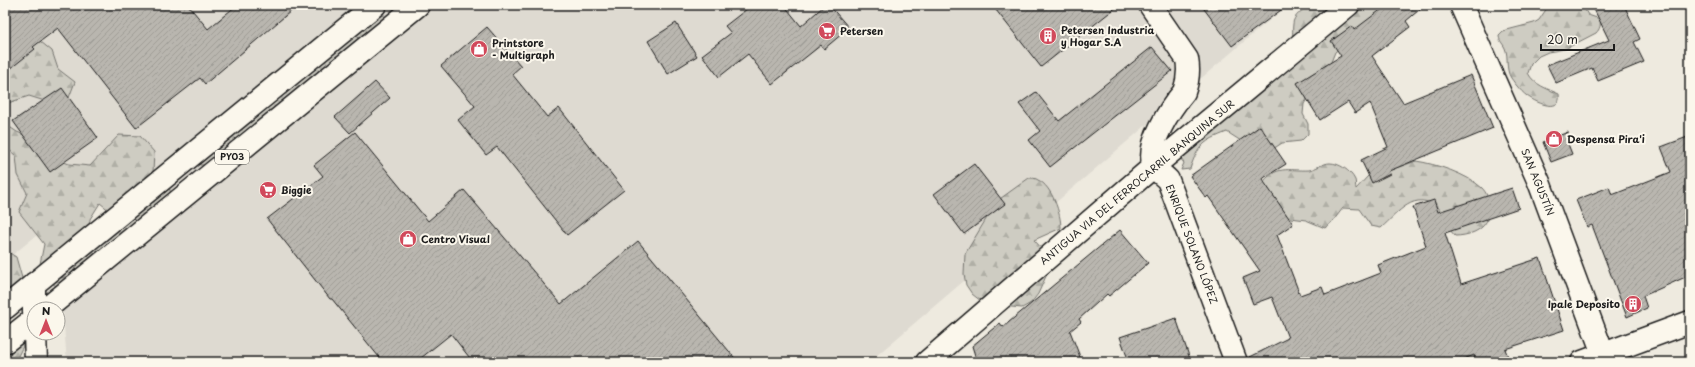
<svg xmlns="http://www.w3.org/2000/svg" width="1695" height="367" viewBox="0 0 1695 367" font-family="'Playpen Sans',sans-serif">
  <defs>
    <pattern id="grass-dots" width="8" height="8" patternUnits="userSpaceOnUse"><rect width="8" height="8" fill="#ceccc2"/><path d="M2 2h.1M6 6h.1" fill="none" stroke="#b0afa6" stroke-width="1.8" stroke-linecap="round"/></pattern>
    <pattern id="forest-firs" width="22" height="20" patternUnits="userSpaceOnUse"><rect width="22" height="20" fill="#ceccc2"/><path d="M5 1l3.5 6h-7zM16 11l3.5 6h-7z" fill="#b0afa6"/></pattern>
    <pattern id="building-hatch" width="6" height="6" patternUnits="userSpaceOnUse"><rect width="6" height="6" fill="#b9b6af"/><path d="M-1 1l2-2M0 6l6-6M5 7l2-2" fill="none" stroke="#9e9c96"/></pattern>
  </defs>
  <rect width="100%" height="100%" fill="#eeeadf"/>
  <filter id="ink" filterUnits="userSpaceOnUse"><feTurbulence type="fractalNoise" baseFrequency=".025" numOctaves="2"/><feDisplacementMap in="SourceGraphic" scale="8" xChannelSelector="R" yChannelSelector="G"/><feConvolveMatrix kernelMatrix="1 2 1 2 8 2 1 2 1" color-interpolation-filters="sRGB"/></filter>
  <g filter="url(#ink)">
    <!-- built -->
    <path fill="#dedad1" d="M5 5H1287L869 362H67L62 302 166 226 126 163 5 261Z"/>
    <!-- grass -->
    <g fill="url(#grass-dots)" stroke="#75746f">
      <path d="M382 12 384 14 383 20 206 165H200L198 162Z"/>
      <path d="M169 187 171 194 57 287 51 282Z"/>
    </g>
    <!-- forest -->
    <g fill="url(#forest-firs)" stroke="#75746f">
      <path d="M1309 5H1359L1369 7 1372 5H1395L1369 61 1342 46 1335 52 1331 62 1304 104 1303 114 1308 124V134L1301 141 1282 143 1270 151 1252 148 1227 132C1204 141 1198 145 1190 169L1181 170 1184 163 1172 148 1290 43C1294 34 1292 33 1293 24 1293 16 1303 10 1309 5Z"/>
      <path d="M1549 5H1582L1588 15 1600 19C1601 25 1600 29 1596 33L1565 49 1548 52 1539 56 1531 64 1528 73C1534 85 1548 89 1559 94 1562 113 1539 104 1530 98 1523 94 1515 84 1511 78 1505 69 1509 57 1505 48 1502 42 1499 41 1499 35L1503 31 1534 23 1539 20Z"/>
      <path d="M35 37 52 51 58 69 75 82 68 100 48 102 29 96 8 103 5 110V68Z"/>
      <path d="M5 124 17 132 36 140 50 156 69 164 90 166 119 135 140 136 154 152 153 172 116 216 100 203 90 219 89 239 71 276 52 279 40 264 44 244 19 212 27 193 18 175 16 156 5 146Z"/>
      <path d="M1416 161C1436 164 1467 174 1482 188 1487 193 1488 198 1488 205 1488 209 1489 214 1488 217 1485 231 1467 236 1455 236L1440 218 1439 208C1414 189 1399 212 1381 228L1371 226 1359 209 1343 208 1333 221 1325 228 1306 220 1275 216 1261 185C1276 164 1288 171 1309 170 1316 169 1323 163 1330 163 1339 163 1351 171 1355 180 1356 182 1355 186 1356 189L1368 176 1378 177 1387 171Z"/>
      <path d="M1029 178C1031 178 1036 178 1038 180 1052 186 1061 214 1061 228L1034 240 1048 255 1051 265 1038 294 1031 303 1022 308 991 305 981 301 972 294 966 285 964 274 965 254 997 201Z"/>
      <path d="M5 250 16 257 22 278 18 298 5 308Z"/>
      <path d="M5 316 23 346 15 362H10L5 358Z"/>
    </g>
    <!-- building -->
    <g fill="url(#building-hatch)" stroke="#1c1c1c">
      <path d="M5 5H188L208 29 237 5H298L205 84 200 78 136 128 58 28 33 47 35 49 5 73Z"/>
      <path d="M752 5H784L801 26 825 5H829L849 28 824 49 821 45 772 84 748 54 719 77 702 55 731 33 725 26Z"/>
      <path d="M992 5H1119L1041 67Z"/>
      <path d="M1201 5H1288L1232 46Z"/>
      <path d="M1387 5H1425L1406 21 1410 27 1372 56 1403 103 1471 75 1493 128 1389 171 1390 174 1372 183 1361 160 1388 147 1370 103 1355 113 1348 102 1320 120 1297 83 1341 56 1331 41 1352 26 1354 30Z"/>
      <path d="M1592 5H1624L1640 39 1634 42 1644 62 1598 81 1592 68 1556 83 1547 65 1609 40Z"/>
      <path d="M676 23 697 56 668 74 648 41Z"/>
      <path d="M487 27 521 66 512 74 547 117 559 108 624 190 567 235 497 147 486 155 458 120 475 106 441 66Z"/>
      <path d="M1152 47 1172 71 1050 167 1029 140 1040 131 1019 104 1036 92 1059 121Z"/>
      <path d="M375 82 390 98 350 133 335 117Z"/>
      <path d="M62 88 98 138 50 172 13 121Z"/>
      <path d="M1260 126 1286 164 1262 179 1293 224 1277 235 1300 295 1322 287 1325 295 1381 273 1378 265 1426 246 1413 207 1434 200 1438 212 1512 188 1519 208 1445 233 1461 284 1540 258 1564 330 1505 349 1510 362H1476L1474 355 1457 362H1248V358L1288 338 1272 297 1253 304 1243 278 1260 271 1208 196 1206 198 1190 176Z"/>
      <path d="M355 132 428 221 464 190 561 304 638 241 738 362H473L451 334 416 362H383L332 299H330L267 219 323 176 314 165Z"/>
      <path d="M1568 132V144L1572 154 1551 162 1543 142Z"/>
      <path d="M1690 136V275L1643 296 1647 308 1627 317 1592 225 1587 227 1576 200 1609 187 1612 195 1671 172 1661 147Z"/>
      <path d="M974 164 1005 204 964 234 934 194Z"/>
      <path d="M1120 230 1148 263 1109 296 1107 294 1079 319 1081 322 1070 331 1082 362H977L972 346 1000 323 1003 327Z"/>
      <path d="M1176 318 1191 362H1129L1120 337Z"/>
    </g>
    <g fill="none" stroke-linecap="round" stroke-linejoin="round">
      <defs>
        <g id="minor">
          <path d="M1150 5 1187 59C1189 70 1188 81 1184 92 1172 106 1143 148 1155 167 1158 172 1164 176 1168 180L1236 362"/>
          <path d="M1461 5 1539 182 1606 362"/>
          <path d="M34 284V311"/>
          <path d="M35 333 36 362"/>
          <path d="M927 362 1154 166 1348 5"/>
          <path d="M1582 362 1690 322"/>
        </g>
        <g id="highway">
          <path d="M5 308 375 5"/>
          <path d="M46 309 418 5"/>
          <path d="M5 342 34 319"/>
        </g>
      </defs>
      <!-- minor casing -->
      <use href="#minor" stroke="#1c1c1c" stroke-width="25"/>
      <!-- highway casing -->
      <use href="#highway" stroke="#1c1c1c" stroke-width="25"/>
      <!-- minor -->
      <use href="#minor" stroke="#fbf7ec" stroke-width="22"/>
      <!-- highway -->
      <use href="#highway" stroke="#fbf7ec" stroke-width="22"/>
    </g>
  </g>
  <!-- icons -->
  <defs>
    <symbol id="supermarket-disc" viewBox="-11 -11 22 22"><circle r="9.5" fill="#d1495b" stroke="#fbf7ec"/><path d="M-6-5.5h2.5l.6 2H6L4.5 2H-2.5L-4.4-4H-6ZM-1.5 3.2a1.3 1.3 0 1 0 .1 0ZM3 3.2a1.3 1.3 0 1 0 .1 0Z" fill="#fff"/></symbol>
    <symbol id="building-disc" viewBox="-11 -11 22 22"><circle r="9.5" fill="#d1495b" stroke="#fbf7ec"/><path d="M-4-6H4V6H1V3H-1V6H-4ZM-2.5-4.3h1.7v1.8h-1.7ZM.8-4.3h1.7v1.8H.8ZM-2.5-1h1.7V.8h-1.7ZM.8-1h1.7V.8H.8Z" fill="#fff"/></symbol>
    <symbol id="shop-disc" viewBox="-11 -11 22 22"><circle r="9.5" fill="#d1495b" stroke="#fbf7ec"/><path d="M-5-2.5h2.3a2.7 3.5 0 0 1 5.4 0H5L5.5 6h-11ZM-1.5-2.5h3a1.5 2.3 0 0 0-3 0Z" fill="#fff"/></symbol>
  </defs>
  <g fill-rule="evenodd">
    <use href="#supermarket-disc" x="817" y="21" width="20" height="20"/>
    <use href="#building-disc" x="1038" y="26" width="20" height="20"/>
    <use href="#shop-disc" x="469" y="39" width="20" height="20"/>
    <use href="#shop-disc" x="1544" y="129" width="20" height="20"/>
    <use href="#supermarket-disc" x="258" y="180" width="20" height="20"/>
    <use href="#shop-disc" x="398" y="229" width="20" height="20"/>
    <use href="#building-disc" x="1623" y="294" width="20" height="20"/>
  </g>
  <g text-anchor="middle" stroke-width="4" stroke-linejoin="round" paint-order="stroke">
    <!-- shield labels -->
    <rect fill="#fbf7ec" stroke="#5f5e5a" stroke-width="1" x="215" y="150" width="34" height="14" rx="3"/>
    <g font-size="9" font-weight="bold" fill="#1c1c1c">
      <text x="232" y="160">PY03</text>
    </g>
    <!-- poi labels -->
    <g font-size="10" font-weight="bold" fill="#1c1c1c" stroke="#fbf7ec" text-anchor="start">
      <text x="1061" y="34">Petersen Industria<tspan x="1061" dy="12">y Hogar S.A</tspan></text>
      <text x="840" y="35">Petersen</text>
      <text x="492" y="47">Printstore<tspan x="492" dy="12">- Multigraph</tspan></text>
      <text x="1567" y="143">Despensa Pira'i</text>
      <text x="281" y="194">Biggie</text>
      <text x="421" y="243">Centro Visual</text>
      <text x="1620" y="308" text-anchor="end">Ipale Deposito</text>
    </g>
    <!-- street labels -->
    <g font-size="10" fill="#1c1c1c" stroke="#fbf7ec">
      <text transform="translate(1137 182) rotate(-40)" y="4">ANTIGUA VIA DEL FERROCARRIL BANQUINA SUR</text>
      <text transform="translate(1538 182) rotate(68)" y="4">SAN AGUSTÍN</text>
      <text transform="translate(1192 244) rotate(69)" y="4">ENRIQUE SOLANO LÓPEZ</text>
    </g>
  </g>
  <!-- margin -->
  <rect width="1695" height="367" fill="none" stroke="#fbf7ec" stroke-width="20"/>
  <rect x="10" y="10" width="1675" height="347" fill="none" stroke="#1c1c1c" stroke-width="1.5" filter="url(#ink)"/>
  <!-- north arrow -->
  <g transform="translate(46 321)"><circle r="19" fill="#fbf7ec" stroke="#a29f99"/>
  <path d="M0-3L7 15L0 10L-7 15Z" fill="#d1495b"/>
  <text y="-6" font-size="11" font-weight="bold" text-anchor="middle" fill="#1c1c1c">N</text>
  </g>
  <!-- scale -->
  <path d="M1541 44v6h73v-6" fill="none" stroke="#1c1c1c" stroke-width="2"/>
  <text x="1547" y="44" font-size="12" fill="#1c1c1c" stroke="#fbf7ec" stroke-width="3" paint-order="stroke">20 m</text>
</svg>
